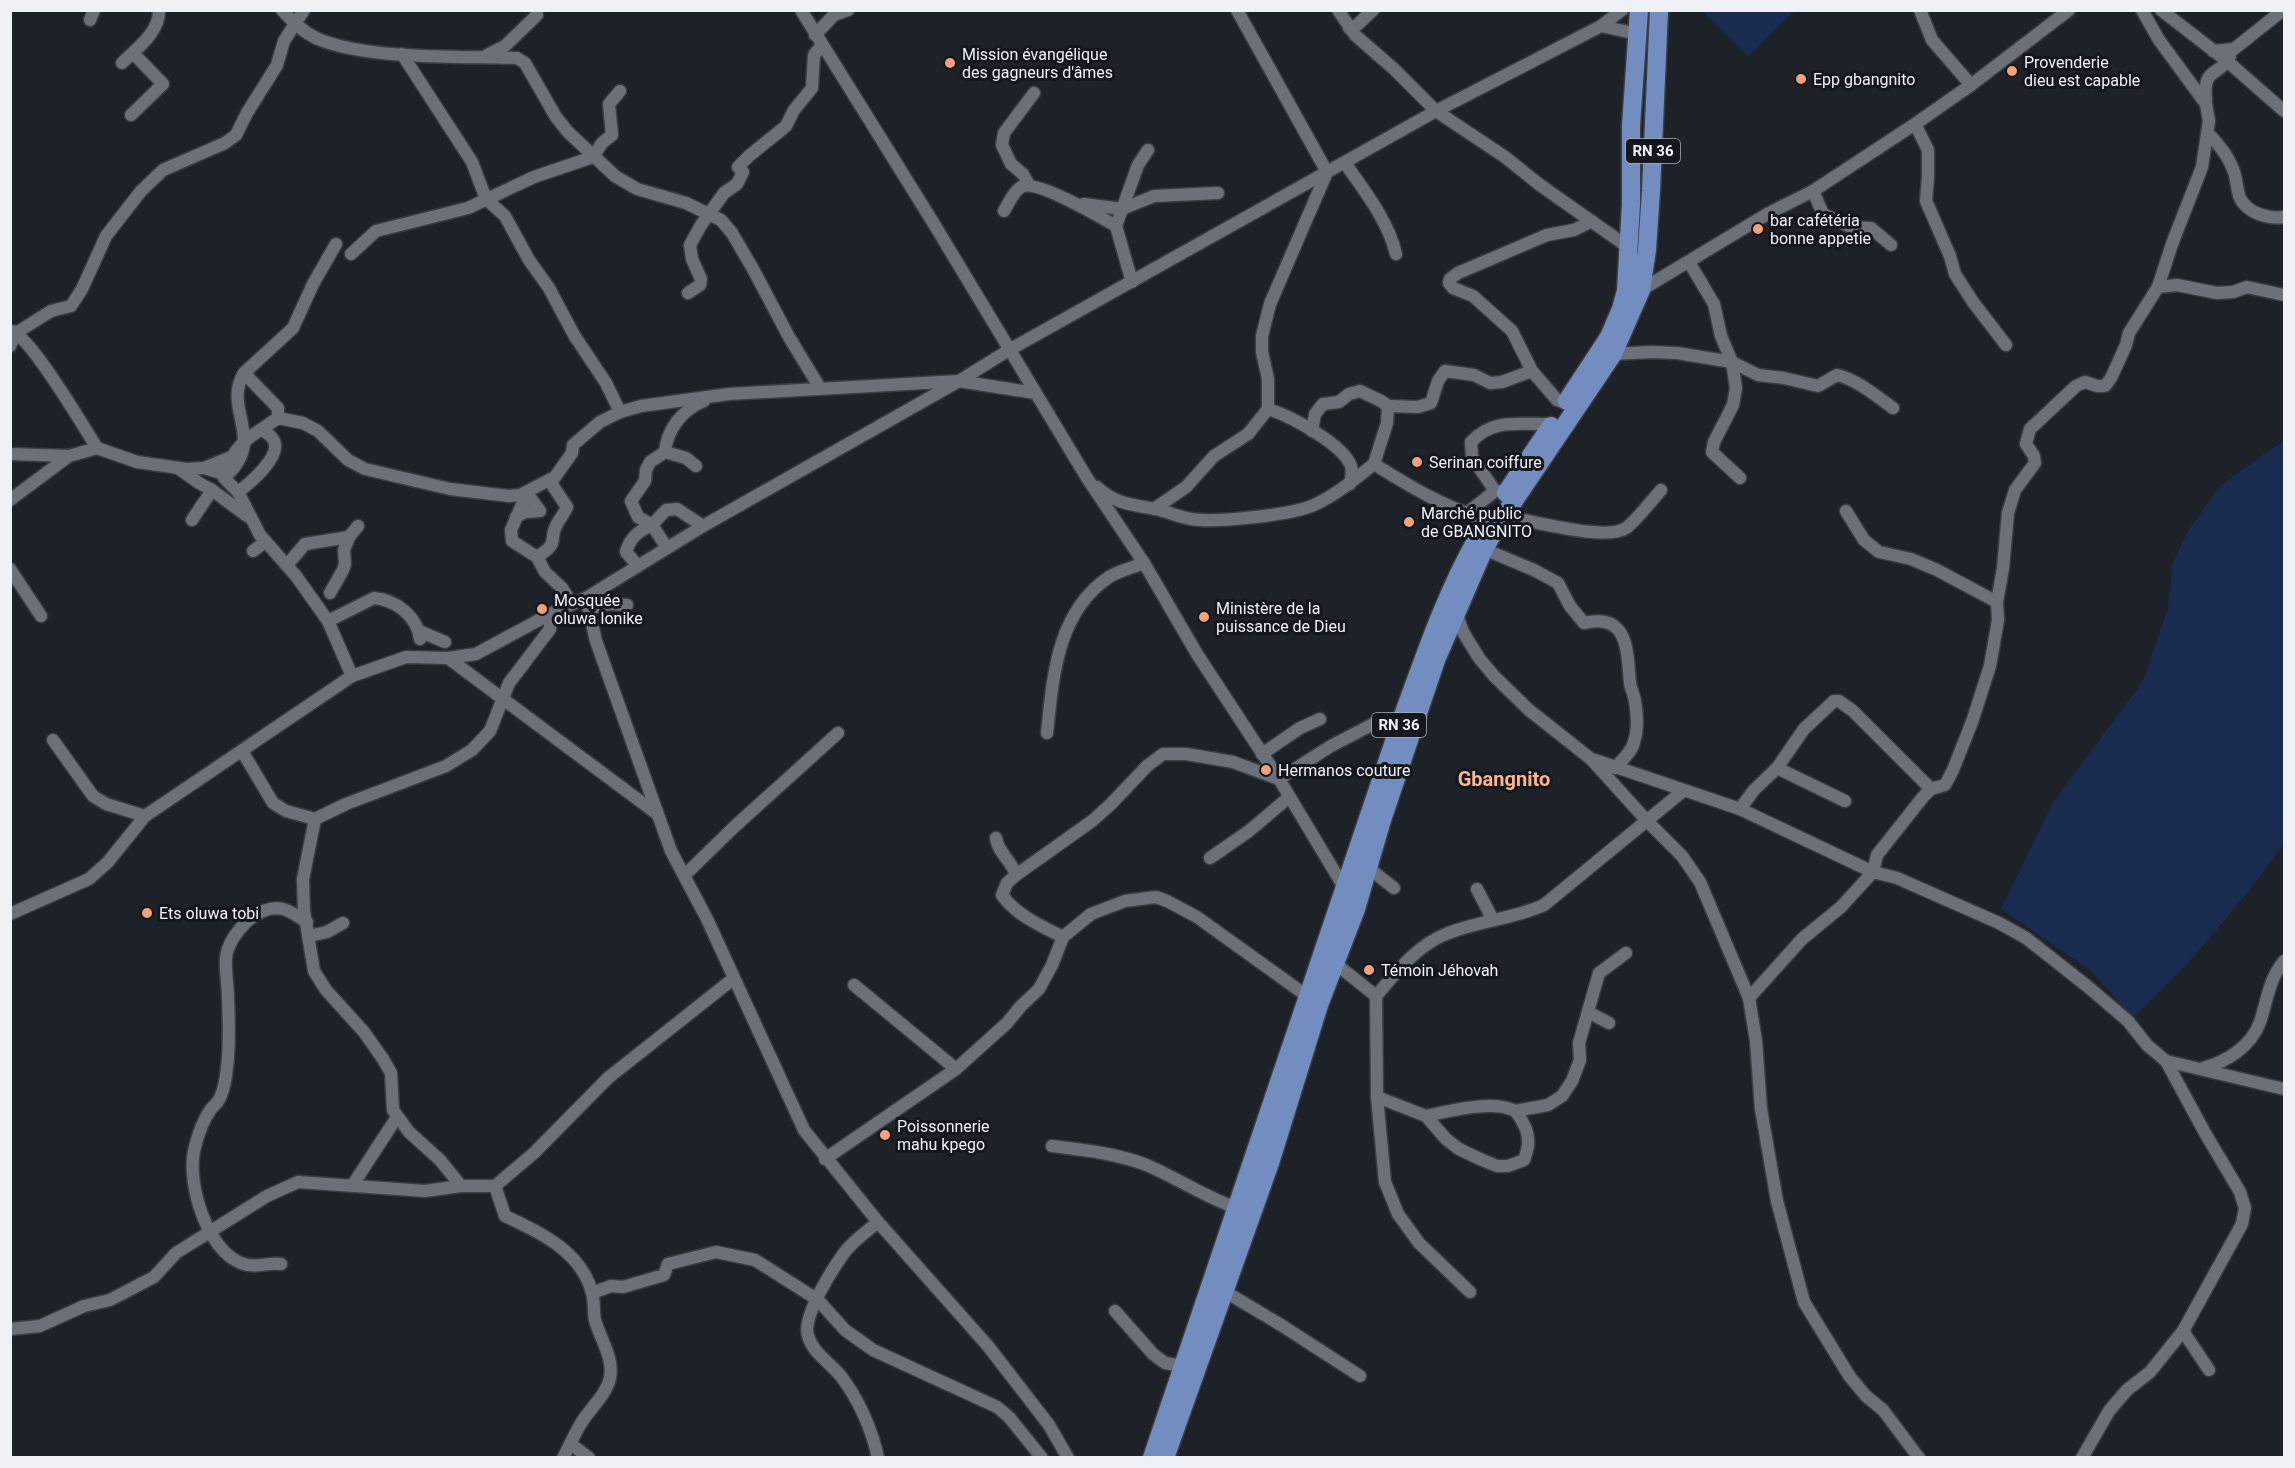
<svg xmlns="http://www.w3.org/2000/svg" width="2295" height="1468" viewBox="0 0 2295 1468" font-family="Roboto,sans-serif">
  <rect width="100%" height="100%" fill="#1d2128"/>
  <!-- green -->
  <g fill="#192b4f">
    <path d="M1702 11H1795L1748 57Z"/>
    <path d="M2284 440V844L2245 896 2189 962 2133 1018 2090 970 2001 909 2054 801 2143 681 2168 607 2172 566 2187 532 2220 486Z"/>
  </g>
  <g fill="none" stroke-linecap="round" stroke-linejoin="round">
    <defs>
      <g id="street">
        <path d="M282 10C293 22 303 32 318 39 369 60 461 56 517 58L525 63 556 117 568 132 615 176 637 189 686 203 721 220 732 233 753 269 789 337 820 388"/>
        <path d="M801 10 934 224 1087 478 1144 563 1197 654 1279 779 1345 889"/>
        <path d="M1338 10 1355 35 1394 69 1436 111 1505 157 1540 185 1628 247"/>
        <path d="M1920 10 1932 40 1971 85"/>
        <path d="M2161 10 2227 61 2284 111"/>
        <path d="M90 20 94 10"/>
        <path d="M1601 26 1638 34"/>
        <path d="M1349 28 1357 25 1373 10"/>
        <path d="M815 35 834 15 848 10"/>
        <path d="M2213 51 2234 49 2283 10"/>
        <path d="M402 54 472 162 486 199 505 216 529 260 549 288 574 335 606 383 620 412"/>
        <path d="M487 55 505 46 537 15"/>
        <path d="M122 63C136 49 160 32 159 10"/>
        <path d="M2206 100C2203 65 2218 79 2230 56"/>
        <path d="M131 115 163 84 133 53"/>
        <path d="M1915 124 1928 150V177L1926 201 1950 256 1955 274 1973 302 2006 345"/>
        <path d="M2208 133C2217 143 2227 154 2232 167 2237 176 2236 188 2240 198 2248 214 2269 219 2284 217"/>
        <path d="M1345 163C1365 192 1388 220 1396 254"/>
        <path d="M1029 185 1023 174 1011 164 1002 145 1004 133 1034 93"/>
        <path d="M1813 191 1823 214 1851 227 1871 228 1891 245"/>
        <path d="M1084 204 1122 209 1154 196 1218 193"/>
        <path d="M1004 211C1009 203 1013 192 1021 187 1036 179 1100 217 1116 226L1132 282"/>
        <path d="M1116 226 1138 165 1148 150"/>
        <path d="M351 254 376 231 468 208 534 177 593 157 602 143 612 135 609 104 620 91"/>
        <path d="M1689 262 1714 304 1721 336 1732 362 1736 388 1733 405 1714 442 1712 452 1740 478"/>
        <path d="M2158 287 2177 285 2217 293 2233 292 2247 287 2284 295"/>
        <path d="M1641 290 1769 213 1813 191 1915 124 1971 85 2069 10"/>
        <path d="M688 293 700 285 701 279 692 259 690 245 701 225 724 193 737 184 743 172 738 167 749 156 786 126 794 110 812 88 814 55 822 45"/>
        <path d="M12 331C31 338 84 427 97 448"/>
        <path d="M10 346 16 333 51 311 71 306 82 289 106 236 141 191 163 170 225 143 236 135 247 113 277 65 284 41 304 10"/>
        <path d="M1613 354 1652 352 1677 353 1732 362 1758 375 1784 378 1818 386 1837 375C1858 380 1876 396 1893 408"/>
        <path d="M244 373 278 408V418"/>
        <path d="M1566 403 1557 400 1532 371 1512 331 1473 296 1453 288 1449 283 1450 279 1458 273 1547 235 1574 230 1592 221"/>
        <path d="M1388 406 1418 407 1431 403 1438 381 1445 371 1474 375 1490 383 1502 382 1532 371"/>
        <path d="M1268 409C1290 416 1343 444 1351 466 1353 472 1351 478 1350 484"/>
        <path d="M1312 431 1315 414 1323 404 1339 402 1349 394 1360 391 1381 401 1388 406 1387 423 1374 464C1409 486 1447 509 1488 520"/>
        <path d="M665 452C667 429 683 409 704 401"/>
        <path d="M10 454 69 456 97 448 137 462 186 469 204 468 231 457"/>
        <path d="M696 466 686 458 665 452 650 462 646 470 645 481 631 501 638 517 652 525 666 510 677 509 703 526"/>
        <path d="M178 468 199 483 212 490 247 516"/>
        <path d="M204 468 224 474V478L238 492 260 535 296 576 328 621 352 676"/>
        <path d="M224 474C238 439 250 438 278 418L303 423 318 431 348 460 365 469 450 489 509 496 520 495 555 477 572 453 573 445 600 422 620 412 641 406 729 394 959 381 1035 393"/>
        <path d="M226 476C267 439 222 409 244 373L293 328 313 284 336 244"/>
        <path d="M1097 487C1115 504 1133 505 1156 509 1168 512 1179 517 1191 519 1215 523 1292 515 1314 505 1336 495 1355 479 1374 464"/>
        <path d="M1495 491 1472 457 1471 442C1494 417 1522 425 1552 424"/>
        <path d="M238 492C249 484 284 455 273 439 271 435 265 432 262 430"/>
        <path d="M527 493 511 530 512 541 537 557 545 572 562 588 572 604"/>
        <path d="M10 500 69 456"/>
        <path d="M1154 509 1186 487 1214 456 1248 434 1268 409V379L1262 352V336L1270 304 1327 172 1237 10"/>
        <path d="M1846 511 1864 540 1879 552 1911 559 1937 570 1997 602"/>
        <path d="M1466 514 1495 491H1503"/>
        <path d="M516 517 525 512 540 511 527 493"/>
        <path d="M192 520 212 490"/>
        <path d="M1500 522 1506 517C1531 520 1605 542 1626 528 1635 522 1653 499 1661 490"/>
        <path d="M1484 549 1534 570 1558 583 1570 606 1584 623C1629 612 1627 652 1630 683 1631 689 1634 695 1635 701 1637 713 1638 730 1634 742 1632 752 1621 761 1615 768"/>
        <path d="M253 551 265 542"/>
        <path d="M537 557C562 541 547 541 557 524 560 518 564 514 567 507L549 480"/>
        <path d="M287 565 305 544 349 537"/>
        <path d="M638 566 626 552C630 538 638 531 652 525L667 548"/>
        <path d="M10 569 41 616"/>
        <path d="M330 593 343 570 345 564 344 550 349 537 358 526"/>
        <path d="M586 598 596 641 671 851 707 919 804 1130 878 1222 988 1346 1049 1425 1068 1458"/>
        <path d="M589 609 609 604 627 605"/>
        <path d="M1456 612 1463 632 1479 658 1494 676 1529 710 1591 759 1648 822 1682 856 1700 882 1749 998 1756 1041 1761 1109 1777 1201 1804 1302 1850 1377 1866 1396 1883 1410 1919 1458"/>
        <path d="M328 621 374 598C396 600 417 616 420 639"/>
        <path d="M419 631 445 642"/>
        <path d="M448 658 656 813"/>
        <path d="M1047 733C1053 676 1057 612 1109 577 1119 571 1132 568 1144 563"/>
        <path d="M53 740 93 796 106 804 145 816"/>
        <path d="M242 751 273 803 286 811 315 819 346 804 446 766 472 750 490 731 509 683 550 629V614"/>
        <path d="M1262 754 1300 728 1320 719"/>
        <path d="M1595 760 1740 809 1873 872 1897 878 1999 923 2026 938 2087 986 2128 1021 2147 1045 2166 1061 2284 1089"/>
        <path d="M1777 768 1845 801"/>
        <path d="M1740 809 1754 790 1777 768 1804 729 1834 701H1839L1853 711 1931 789"/>
        <path d="M315 819 303 879 304 911 314 971 326 990 364 1032 383 1059 391 1073 393 1110 409 1132 440 1160 461 1186"/>
        <path d="M996 838C998 853 1012 861 1016 875L1007 883 1002 895C1016 915 1041 926 1063 937"/>
        <path d="M1210 858 1249 831 1288 798"/>
        <path d="M1367 867 1394 888"/>
        <path d="M685 875 733 828 838 733"/>
        <path d="M1016 875 1092 821 1111 804 1147 766 1163 754H1186L1233 762 1279 779 1331 746 1377 722 1401 721"/>
        <path d="M1477 889 1493 920"/>
        <path d="M10 914 89 879 108 862 145 816 352 676 406 657 448 658 476 654 550 614 586 598 703 526 959 381 1009 350 1436 111 1601 26 1622 10"/>
        <path d="M309 936 327 932 343 923"/>
        <path d="M1336 964 1376 996"/>
        <path d="M854 985 956 1069"/>
        <path d="M1749 998 1802 939 1841 907 1873 872 1877 855 1923 797 1931 789 1945 785 1953 770 1972 722 1990 666 1998 620 1997 602 2003 568 2008 513 2015 490 2035 463 2034 456 2026 444 2030 429 2076 386 2085 382 2097 386H2105L2111 378 2126 345 2129 333 2158 287 2172 244 2202 167 2209 121 2206 104 2159 40 2142 10"/>
        <path d="M1588 1012 1609 1023"/>
        <path d="M2203 1068C2226 1062 2251 1047 2260 1022 2267 1001 2269 979 2284 961"/>
        <path d="M1377 1097 1426 1116 1446 1139 1459 1149 1482 1160 1497 1166H1508L1524 1160C1528 1149 1530 1141 1526 1129 1523 1123 1519 1113 1513 1110 1493 1100 1448 1111 1426 1116"/>
        <path d="M1515 1111 1548 1105 1562 1096 1572 1081 1580 1060 1579 1043 1599 973 1626 953"/>
        <path d="M1052 1146C1083 1150 1114 1153 1144 1164 1176 1177 1204 1197 1237 1208"/>
        <path d="M825 1159 956 1069 1007 1023 1021 1006 1039 989 1052 965 1063 937 1091 914 1125 901 1156 897 1167 901 1197 917 1307 996"/>
        <path d="M352 1186 397 1117"/>
        <path d="M495 1186 505 1216C540 1232 582 1252 592 1293 595 1302 593 1312 595 1320 600 1339 614 1357 610 1378 606 1396 589 1409 580 1425 574 1435 569 1447 563 1458"/>
        <path d="M878 1222C866 1232 853 1241 844 1253 832 1270 802 1316 808 1336 813 1353 829 1362 840 1375 858 1398 872 1429 878 1458"/>
        <path d="M281 1264C266 1262 255 1269 241 1263 207 1250 187 1184 194 1151 197 1138 203 1120 211 1109 214 1105 218 1103 220 1098 224 1089 226 1078 227 1067 230 1045 229 1021 228 999 228 985 225 971 226 958 228 935 258 903 283 909 291 911 300 918 307 922"/>
        <path d="M1224 1291 1281 1325 1360 1376"/>
        <path d="M1470 1292 1419 1243 1398 1214 1385 1182 1377 1097 1376 996C1396 973 1416 946 1446 934 1478 921 1513 919 1544 905L1683 791"/>
        <path d="M592 1293 611 1286 623 1287 664 1275 668 1264 716 1252 755 1260 818 1300 845 1330 873 1350 997 1407 1009 1417 1042 1458"/>
        <path d="M1115 1311 1153 1354 1165 1363 1182 1366"/>
        <path d="M10 1329 40 1326 84 1306 110 1300 154 1277 176 1253 267 1196 298 1182 425 1191 461 1186H495L534 1153 608 1078 733 979"/>
        <path d="M2183 1331 2209 1370"/>
        <path d="M571 1444 589 1458"/>
        <path d="M2082 1458 2109 1411 2127 1390 2150 1372 2183 1331 2242 1224 2245 1208 2240 1192 2205 1133 2166 1061"/>
      </g>
      <g id="primary">
        <path d="M1567 401 1609 337 1621 309 1626 291 1631 204V126L1639 10"/>
        <path d="M1506 493 1551 426"/>
        <path d="M1152 1458 1401 721C1424 658 1445 595 1478 537"/>
        <path d="M1165 1458 1270 1163 1319 1005 1356 909 1382 820 1436 660 1484 549 1499 523 1613 354 1641 290 1647 250 1651 191 1659 10"/>
      </g>
    </defs>
    <!-- street casing -->
    <use href="#street" stroke="#3a3d44" stroke-width="15"/>
    <!-- primary casing -->
    <use href="#primary" stroke="#3a3d44" stroke-width="21"/>
    <!-- street -->
    <use href="#street" stroke="#6c7179" stroke-width="12"/>
    <!-- primary -->
    <use href="#primary" stroke="#738dc1" stroke-width="18"/>
  </g>
  <!-- markers -->
  <g fill="#f0a378" stroke="#14171e" stroke-width="2">
    <circle cx="950" cy="63" r="6"/>
    <circle cx="2012" cy="71" r="6"/>
    <circle cx="1801" cy="79" r="6"/>
    <circle cx="1758" cy="229" r="6"/>
    <circle cx="1417" cy="462" r="6"/>
    <circle cx="1409" cy="522" r="6"/>
    <circle cx="542" cy="609" r="6"/>
    <circle cx="1204" cy="617" r="6"/>
    <circle cx="1266" cy="770" r="6"/>
    <circle cx="147" cy="913" r="6"/>
    <circle cx="1369" cy="970" r="6"/>
    <circle cx="885" cy="1135" r="6"/>
  </g>
  <g text-anchor="middle" stroke-width="6" stroke-linejoin="round" paint-order="stroke">
    <!-- shield labels -->
    <g fill="#14171e" stroke="#adb0b6" stroke-width="1.5">
      <rect x="1626" y="139" width="54" height="24" rx="4.5"/>
      <rect x="1372" y="713" width="54" height="24" rx="4.5"/>
    </g>
    <g font-size="15" font-weight="bold" fill="#eff1f7">
      <text x="1653" y="156">RN 36</text>
      <text x="1399" y="730">RN 36</text>
    </g>
    <!-- poi labels -->
    <g font-size="16" fill="#eff1f7" stroke="#14171e" text-anchor="start">
      <text x="962" y="60">Mission évangélique<tspan x="962" dy="18">des gagneurs d'âmes</tspan></text>
      <text x="2024" y="68">Provenderie<tspan x="2024" dy="18">dieu est capable</tspan></text>
      <text x="1813" y="85">Epp gbangnito</text>
      <text x="1770" y="226">bar cafétéria<tspan x="1770" dy="18">bonne appetie</tspan></text>
      <text x="1429" y="468">Serinan coiffure</text>
      <text x="1421" y="519">Marché public<tspan x="1421" dy="18">de GBANGNITO</tspan></text>
      <text x="554" y="606">Mosquée<tspan x="554" dy="18">oluwa lonike</tspan></text>
      <text x="1216" y="614">Ministère de la<tspan x="1216" dy="18">puissance de Dieu</tspan></text>
      <text x="1278" y="776">Hermanos couture</text>
      <text x="159" y="919">Ets oluwa tobi</text>
      <text x="1381" y="976">Témoin Jéhovah</text>
      <text x="897" y="1132">Poissonnerie<tspan x="897" dy="18">mahu kpego</tspan></text>
    </g>
    <!-- quarter labels -->
    <g font-size="20" font-weight="bold" fill="#fdb48d" stroke="#14171e">
      <text x="1504" y="786">Gbangnito</text>
    </g>
  </g>
  <!-- border -->
  <rect width="2295" height="1468" fill="none" stroke="#eff1f7" stroke-width="24"/>
</svg>
